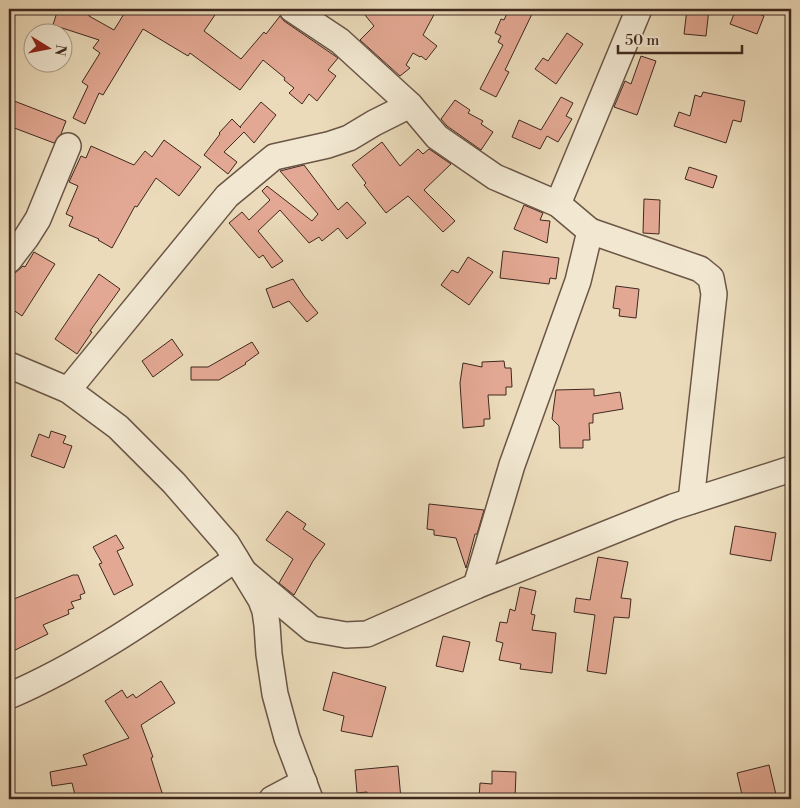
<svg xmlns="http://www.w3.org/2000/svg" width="800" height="808" viewBox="0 0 800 808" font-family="'Libre Bodoni',serif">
  <rect width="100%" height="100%" fill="#ebdbba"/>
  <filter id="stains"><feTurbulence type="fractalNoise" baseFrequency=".004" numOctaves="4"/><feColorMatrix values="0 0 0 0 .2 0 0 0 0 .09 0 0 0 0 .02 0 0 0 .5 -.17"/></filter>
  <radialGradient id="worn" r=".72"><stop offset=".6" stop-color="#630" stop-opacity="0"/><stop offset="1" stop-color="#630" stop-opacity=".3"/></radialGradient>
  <!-- building -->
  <g fill="#e3a893" stroke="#3f281f">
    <path d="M58 9H64L77 13 78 9H91L89 16 114 30 127 9H219L204 31 241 59 264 32 266 34 280 16 284 21 338 58 328 70 336 76 317 101 309 94 302 104 289 93 294 88 284 80 285 78 263 60 240 90 190 53 188 56 143 29 103 95 99 93 85 124 73 118 88 86 82 82 100 53 93 48 99 40 53 25Z"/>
    <path d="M360 9H437L423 35 437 46 426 60 421 56 420 57 413 53 406 65 410 68 400 76 360 40 374 26Z"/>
    <path d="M509 9H521L532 14 505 70 509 72 496 97 480 89 503 45 498 42 501 36 495 33 501 19 504 20Z"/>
    <path d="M687 9H709L706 36 684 34Z"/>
    <path d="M736 9H747L764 16 757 34 730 24Z"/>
    <path d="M567 33 583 44 556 84 535 69 543 58 548 61Z"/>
    <path d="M641 56 656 61 637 115 614 107 625 81 631 84Z"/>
    <path d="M703 92 745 101 741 122 733 120 726 143 674 126 679 112 690 116 695 95 701 97Z"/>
    <path d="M561 97 573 103 566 116 572 119 558 142 547 136 540 149 512 137 519 120 541 130Z"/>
    <path d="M9 99 66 121 61 134 54 143 9 126Z"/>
    <path d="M455 100 470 110 468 113 483 121 481 124 493 132 481 150 447 126 441 119Z"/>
    <path d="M261 102 276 115 254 143 244 132 224 152 237 162 228 174 204 155 220 134 219 133 232 119 241 128 240 127Z"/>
    <path d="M164 140 201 167 179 196 156 178 137 207 135 206 112 248 98 240 99 239 69 226 73 217 66 214 78 186 69 182 81 156 86 158 91 146 134 165 145 151 152 157Z"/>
    <path d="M382 142 400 166 418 149 423 154 429 149 451 164 424 190 455 221 443 232 408 196 386 213 364 185 366 183 352 165Z"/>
    <path d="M304 165 338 210 347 202 366 223 347 239 338 228 322 241 319 237 309 243 280 210 258 231 283 261 272 268 263 255 259 258 229 223 242 212 249 220 270 200 262 191 267 186 312 221 318 214 280 171Z"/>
    <path d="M689 167 717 176 713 188 685 179Z"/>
    <path d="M644 199 660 200 659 234 643 233Z"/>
    <path d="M524 205 543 213 540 220 550 221 547 243 514 229Z"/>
    <path d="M503 251 559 258 556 279 550 278 549 284 500 278Z"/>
    <path d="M34 252 55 264 22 316 9 307V274L15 273 23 266 25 267Z"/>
    <path d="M468 257 493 272 469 305 441 285 452 270 458 273Z"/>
    <path d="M99 274 120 289 90 331 92 332 77 354 55 339Z"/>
    <path d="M293 279 304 296 318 313 307 322 289 301 273 308 266 289Z"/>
    <path d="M616 286 639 289 636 318 619 316 620 309 613 308Z"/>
    <path d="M172 339 183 355 153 377 142 361Z"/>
    <path d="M252 342 259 353 245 363 246 364 219 380H191V367H208Z"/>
    <path d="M504 361 505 368H511L512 387H506V395H488L490 419H484V426L463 428 460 383 463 363 482 367V362Z"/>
    <path d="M594 389V396L620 392 623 409 593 414V423H589L590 440H583V448H560L559 426 552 419 556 390Z"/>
    <path d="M51 431 66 436 63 443 72 446 64 468 31 456 39 434 49 438Z"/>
    <path d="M429 504 484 510 477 534H475L466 568 456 538 434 535V530L427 529Z"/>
    <path d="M287 511 306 524 303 529 325 544 313 561 294 595 279 583 293 559 266 540Z"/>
    <path d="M735 526 776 533 771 561 730 554Z"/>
    <path d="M116 535 124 548 117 551 133 585 114 595 99 564 102 563 93 547Z"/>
    <path d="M598 557 628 562 621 598 631 599 629 618 614 617 606 674 587 671 595 615 574 612 576 598 590 600Z"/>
    <path d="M73 575H78L85 593 80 595 81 599 71 602 74 608 68 610 69 614 43 625 48 634 9 653V601Z"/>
    <path d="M520 587 536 591 531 614 535 615 532 630 556 633 552 673 520 669 521 664 499 660 503 643 496 641 500 622 507 623 510 609 515 611Z"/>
    <path d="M443 636 470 642 463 672 436 666Z"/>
    <path d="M333 672 386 687 372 737 341 731 344 716 323 710Z"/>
    <path d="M161 681 175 703 141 725 153 757 151 758 164 799H76L72 783 52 786 50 772 87 765 83 755 129 738 105 701 122 690 127 698 133 694 136 698Z"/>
    <path d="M769 765 777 799H743L737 773Z"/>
    <path d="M398 766 401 799H367V792L357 793 355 770Z"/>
    <path d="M492 771 516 772 515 799H479L480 783 492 784Z"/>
  </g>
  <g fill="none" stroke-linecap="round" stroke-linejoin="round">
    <defs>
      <g id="minor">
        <path d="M292 9 340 41 410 105 437 137 495 177 558 204"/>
        <path d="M590 231 700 269 711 278 714 294 691 501"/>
        <path d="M9 260 26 238 38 219 68 146"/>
        <path d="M9 365 68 390 118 427 174 483 227 544 261 600 265 611 267 625 269 654 275 694 287 738 310 799"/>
        <path d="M68 390 227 196 274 157 328 145 349 138 374 123 410 105"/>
        <path d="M244 572 312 629 346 635 367 634 476 586 673 507 791 469"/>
        <path d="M476 586 512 465 578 281 590 231 558 204 639 9"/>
        <path d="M9 696C90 661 162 609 236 559"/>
        <path d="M272 799 304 782"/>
      </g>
    </defs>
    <!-- minor casing -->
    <use href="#minor" stroke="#6a5546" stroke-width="28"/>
    <!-- minor -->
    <use href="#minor" stroke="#f2e8d2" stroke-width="25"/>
  </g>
  <!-- margin -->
  <rect width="800" height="808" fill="none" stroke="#ebdbba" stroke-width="30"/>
  <rect x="10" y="10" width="780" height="788" fill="none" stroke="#3f281f" stroke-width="2.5"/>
  <rect x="15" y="15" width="770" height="778" fill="none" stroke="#3f281f"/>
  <!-- north arrow -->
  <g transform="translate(48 48) rotate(100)"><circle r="24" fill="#f2e8d2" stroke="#aa9b8a"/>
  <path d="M0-4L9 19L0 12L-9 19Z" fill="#8f2418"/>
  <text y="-8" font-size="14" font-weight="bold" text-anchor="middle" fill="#3f281f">N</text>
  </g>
  <!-- scale -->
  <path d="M618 45v8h124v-8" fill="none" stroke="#3f281f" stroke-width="2.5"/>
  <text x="625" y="45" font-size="15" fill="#3f281f" stroke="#f2e8d2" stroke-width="4" paint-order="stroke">50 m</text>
  <rect width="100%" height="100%" filter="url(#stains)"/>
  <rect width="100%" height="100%" fill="url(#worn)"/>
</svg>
